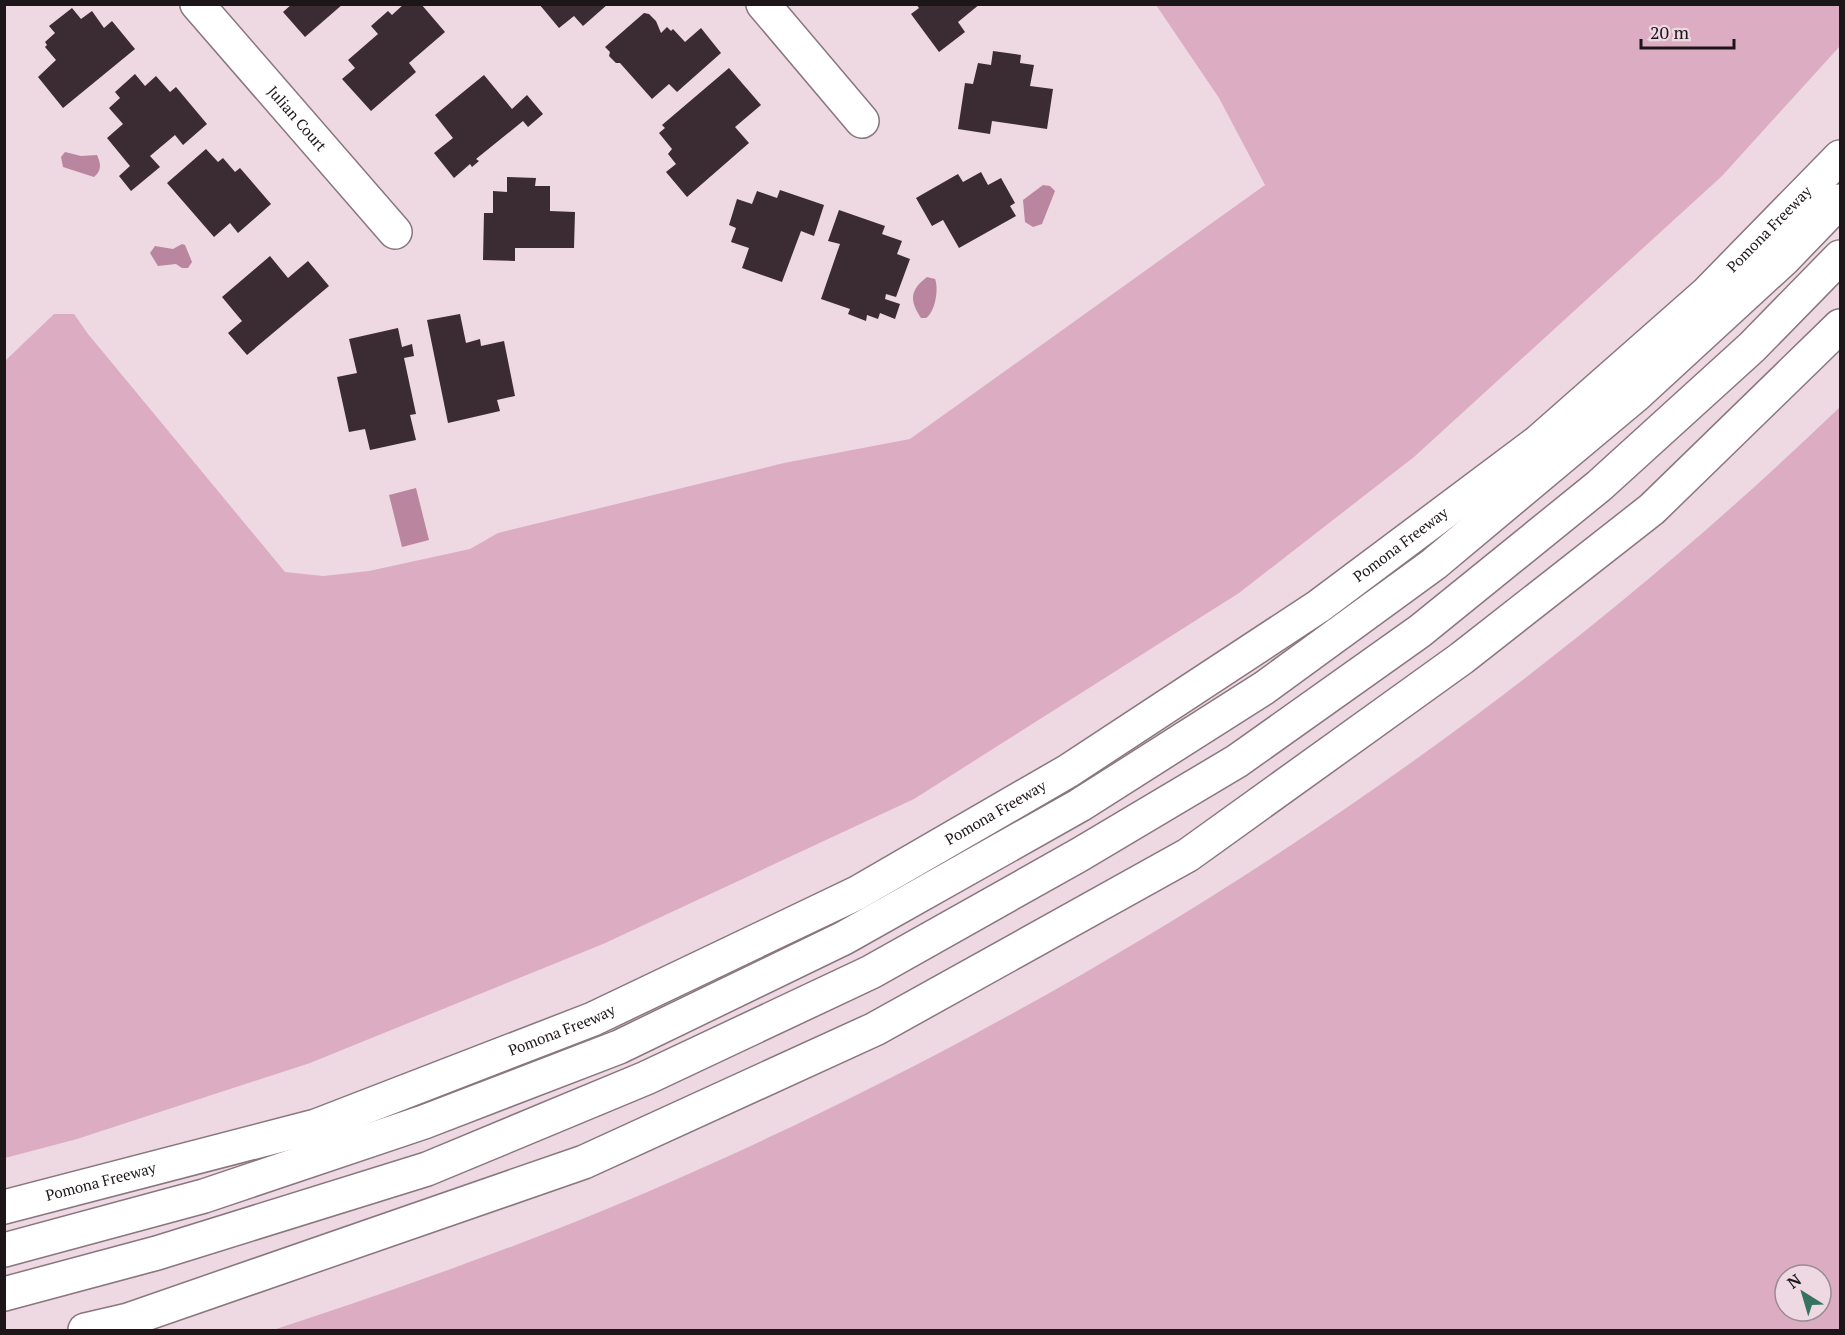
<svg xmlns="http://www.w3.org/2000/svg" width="1845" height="1335" viewBox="0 0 1845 1335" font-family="'PT Serif',serif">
  <rect width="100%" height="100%" fill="#eed8e2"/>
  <!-- green -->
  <g fill="#dcacc3" fill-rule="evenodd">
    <path d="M1156 5H1840V46L1722 176 1414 457 1239 593 914 799 603 944 310 1063 77 1139 5 1158V361L54 314H74L88 334 285 572 323 576 369 571 470 549 498 533 784 463 910 439 1265 185 1219 98Z"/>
    <path d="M1840 407V1330H273C398 1289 523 1245 645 1193 1085 1004 1495 739 1840 407ZM1785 1275H1821V1311H1785Z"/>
  </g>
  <!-- water -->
  <g fill="#ba859f">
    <path d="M65 152 81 156 97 155C101 164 102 170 94 177L63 167 61 157Z"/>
    <path d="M1043 185 1050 186 1055 191 1042 224 1033 227 1025 222 1023 200Z"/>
    <path d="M182 244 185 245 192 262 188 268H182L176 264 158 266 150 253 155 246 173 249Z"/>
    <path d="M927 277 935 279C939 289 935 312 926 318H921C909 300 910 290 927 277Z"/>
    <path d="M416 488 429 540 402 547 389 495Z"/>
  </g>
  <!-- building -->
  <g fill="#3b2b32">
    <path d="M292 4H343L305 37 283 12Z"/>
    <path d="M404 4H421L445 32 409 63 416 72 371 111 342 79 355 68 348 60 378 34 371 26 388 11 392 15Z"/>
    <path d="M539 4H608L583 26 574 16 559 28Z"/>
    <path d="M916 4H980L958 22 965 32 939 52 911 14 919 8Z"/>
    <path d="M72 8 81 19 92 11 104 28 112 21 135 49 63 108 38 77 56 60 45 47 47 45 45 42 55 33 49 26Z"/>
    <path d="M644 13 649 14 656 21 661 33 667 27 671 31 673 29 685 42 701 28 721 53 677 92 669 84 652 99 620 63H616L609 56 610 52 605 47Z"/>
    <path d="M993 51 1021 55 1020 63 1034 65 1030 86 1053 89 1047 129 992 121 990 134 958 129 965 83 973 84 978 63 991 65Z"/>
    <path d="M729 68 761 105 735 127 749 143 687 197 666 172 676 164 668 154 672 149 659 133 665 128 662 125Z"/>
    <path d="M135 74 145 86 156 76 170 92 176 87 207 124 183 145 175 135 150 156 160 167 131 191 119 176 130 166 107 138 123 124 109 108 120 98 115 92Z"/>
    <path d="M484 75 512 109 527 95 543 114 528 127 523 121 476 159 479 161 472 167 470 164 454 178 434 153 453 138 435 115Z"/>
    <path d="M206 149 218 162 223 158 235 172 240 168 271 204 238 233 230 223 214 237 167 183Z"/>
    <path d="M981 172 988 185 1001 178 1015 203 1010 206 1016 216 959 248 943 220 932 226 916 198 958 174 963 182Z"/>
    <path d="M507 177 536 178 535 186H550V211L575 212 574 248H515V261L483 260 484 213H493V191L507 192Z"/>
    <path d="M780 190 824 205 814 236 801 231 782 282 742 268 749 248 731 242 736 228 729 225 737 199 752 204 757 191 777 198Z"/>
    <path d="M839 210 885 226 882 234 902 241 897 254 910 259 896 297 886 294 885 299 900 304 895 319 880 313 878 319 867 315 866 321 848 314 850 309 821 299 840 244 828 241Z"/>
    <path d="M270 256 288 278 308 261 329 286 247 355 228 333 242 321 222 297Z"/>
    <path d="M460 314 466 343 480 339 481 346 504 341 515 396 497 400 500 411 448 423 427 320Z"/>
    <path d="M398 328 402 347 412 344 414 356 404 358 416 414 410 415 416 440 370 450 365 429 349 432 337 377 357 373 349 339Z"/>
  </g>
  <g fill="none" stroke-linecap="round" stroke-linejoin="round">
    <defs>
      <g id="minor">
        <path id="s1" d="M197 4 395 232"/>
        <path d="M763 4 862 121"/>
      </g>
      <g id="highway">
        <path id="s2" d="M4 1207 316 1126 593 1019 857 893 1068 771 1319 606 1538 442 1706 294 1840 157"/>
        <path d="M4 1250 204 1196 424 1122 619 1047 844 938 1080 805 1264 688 1434 564 1636 395 1784 259 1840 201"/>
        <path d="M4 1294 157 1253 427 1169 646 1078 871 972 1079 855 1237 761 1420 631 1599 486 1752 347 1840 257"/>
        <path d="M85 1330 128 1320 584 1162 875 1029 1188 855 1462 658 1652 509 1840 326"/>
      </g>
    </defs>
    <!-- minor casing -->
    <use href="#minor" stroke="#89767f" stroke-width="36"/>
    <!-- highway casing -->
    <use href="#highway" stroke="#89767f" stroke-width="36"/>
    <!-- minor -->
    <use href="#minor" stroke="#fff" stroke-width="33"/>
    <!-- highway -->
    <use href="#highway" stroke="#fff" stroke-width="33"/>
  </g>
  <g text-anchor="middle" stroke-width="6" stroke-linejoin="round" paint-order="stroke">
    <!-- street labels -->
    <g font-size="15" fill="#1d1619" stroke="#eed8e2">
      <text dy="5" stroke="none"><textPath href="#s1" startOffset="152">Julian Court</textPath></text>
      <text dy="5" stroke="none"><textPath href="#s2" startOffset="2044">Pomona Freeway</textPath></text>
      <text dy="5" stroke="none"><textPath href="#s2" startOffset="1558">Pomona Freeway</textPath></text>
      <text dy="5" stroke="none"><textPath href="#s2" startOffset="1072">Pomona Freeway</textPath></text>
      <text dy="5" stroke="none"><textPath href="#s2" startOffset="586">Pomona Freeway</textPath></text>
      <text dy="5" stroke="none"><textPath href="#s2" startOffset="100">Pomona Freeway</textPath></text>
    </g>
  </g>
  <!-- border -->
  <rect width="1845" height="1335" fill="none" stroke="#1d1619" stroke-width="12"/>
  <!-- north arrow -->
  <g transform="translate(1803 1293) rotate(323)"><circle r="28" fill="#eed8e2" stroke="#9a8a92" stroke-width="1.5"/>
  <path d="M0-4.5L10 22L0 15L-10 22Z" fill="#36735e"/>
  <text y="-9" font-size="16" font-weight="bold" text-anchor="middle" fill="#1d1619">N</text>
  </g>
  <!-- scale -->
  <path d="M1641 39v9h93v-9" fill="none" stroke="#1d1619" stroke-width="3"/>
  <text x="1650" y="39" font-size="18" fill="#1d1619" stroke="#eed8e2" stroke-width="4.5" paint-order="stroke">20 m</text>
</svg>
